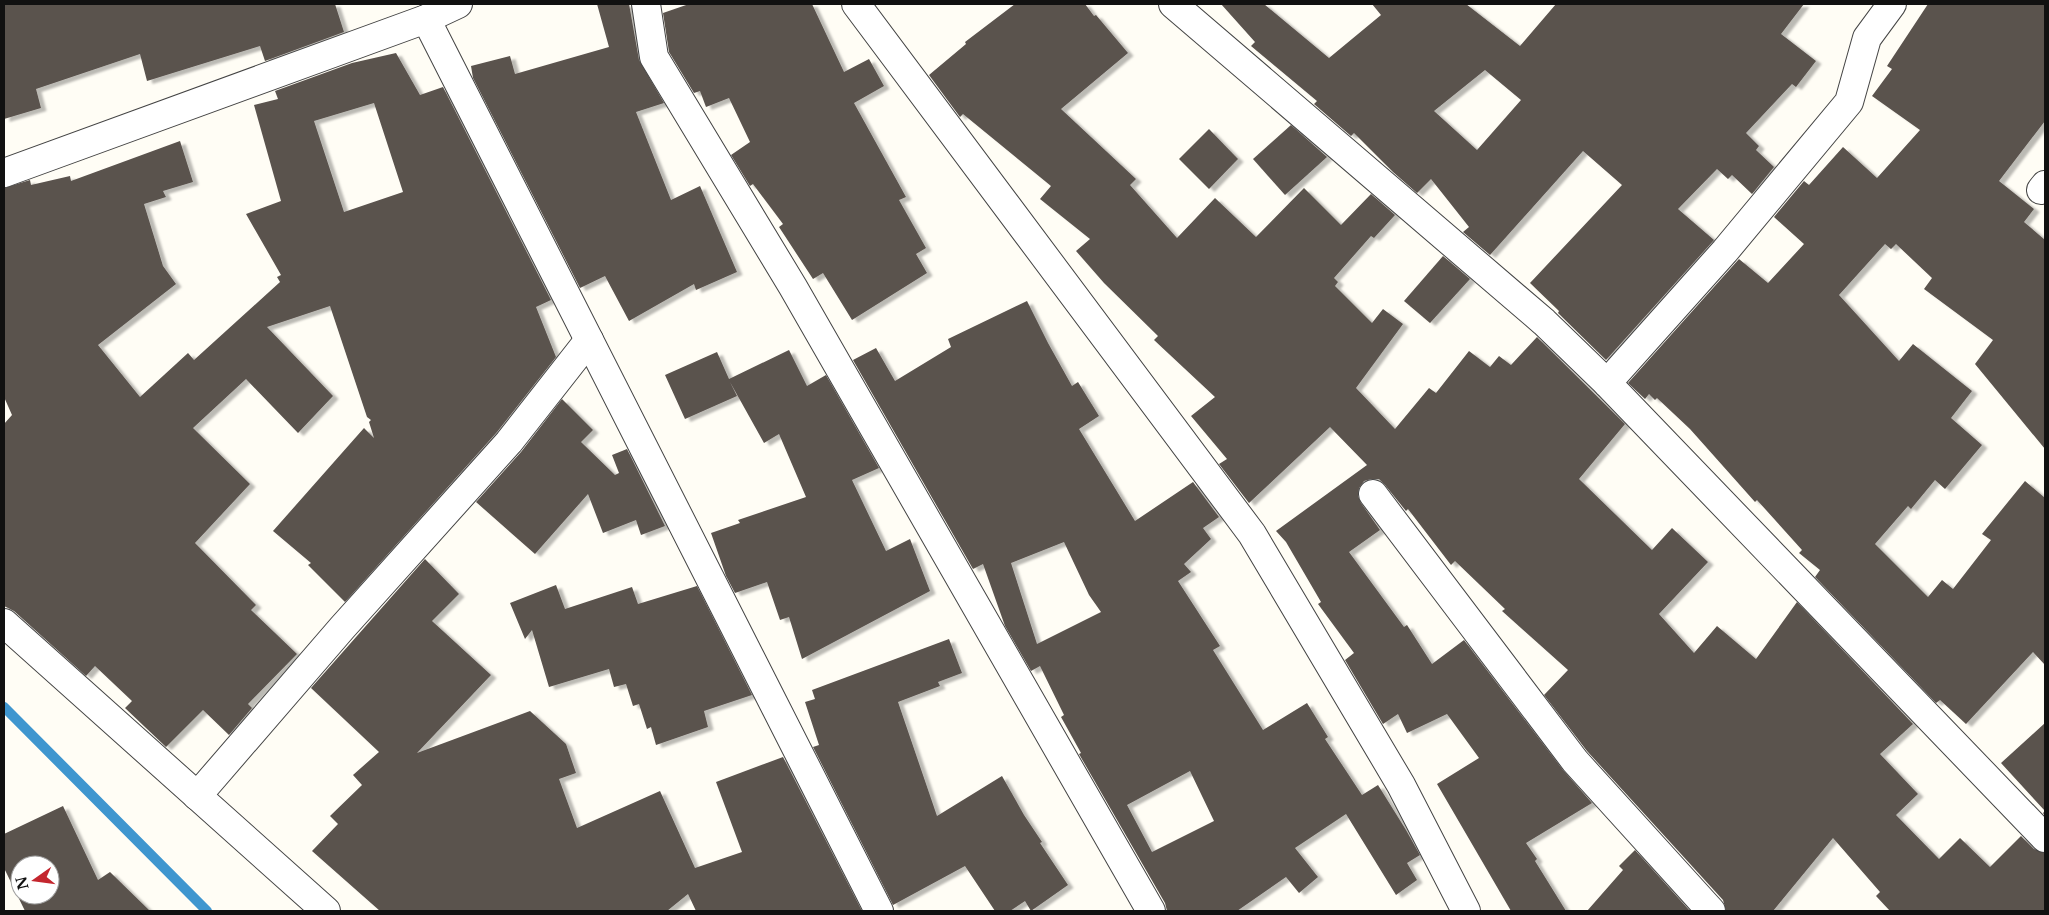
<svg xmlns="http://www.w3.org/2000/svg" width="2049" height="915" viewBox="0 0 2049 915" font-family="'Libre Baskerville',serif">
  <defs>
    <filter id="shadow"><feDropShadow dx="5.5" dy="3" stdDeviation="1" flood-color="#0004"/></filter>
  </defs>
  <rect width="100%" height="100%" fill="#fffdf5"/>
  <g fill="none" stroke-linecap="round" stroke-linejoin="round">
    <!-- stream -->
    <path stroke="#3f96cf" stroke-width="10" d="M4 707 207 911"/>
  </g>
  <!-- building -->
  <g fill="#5a524d" fill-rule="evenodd" filter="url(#shadow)">
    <path d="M4 4H335L344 32 265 61 260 46 147 81 140 54 36 89 41 108 4 119Z"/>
    <path d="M597 4H629L639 60 664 103 636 112 671 200 700 186 737 272 696 290 694 284 629 321 605 276 580 288 473 78 471 66 510 56 515 74 609 47Z"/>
    <path d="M689 4H812L844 72 869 59 884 86 854 103 906 197 899 200 926 248 916 254 927 273 852 320 823 273 813 279 779 227 783 224 753 184 750 186 731 155 750 142 729 98 706 107 700 91 694 93 669 52 663 13Z"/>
    <path d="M1015 4H1085L1094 16 1096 15 1128 53 1061 109 1136 179 1130 185 1177 238 1215 198 1256 237 1304 188 1341 225 1371 194 1395 215 1374 238 1371 236 1334 278 1338 282 1335 286 1372 323 1383 309 1403 324 1356 388 1395 429 1429 388 1436 393 1469 351 1490 367 1499 356 1511 365 1537 337 1625 424 1579 479 1652 550 1672 528 1708 562 1659 614 1694 653 1717 626 1756 659 1797 602 1913 724 1880 754 1918 794 1896 815 1939 859 1960 838 1990 867 2021 836 2034 849 2045 853V911H1890L1876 896 1880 892 1833 838 1773 911H1726L1723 900 1587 751 1544 695 1568 670 1502 611 1505 609 1455 561 1451 565 1408 509 1406 511 1385 485 1379 479H1371L1364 481 1359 488 1358 496 1361 503 1380 530 1349 552 1404 627 1407 625 1432 664 1464 640 1563 770 1592 803 1526 843 1537 859 1535 861 1566 911H1511L1437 784 1479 758 1447 714 1407 733 1398 714 1383 724 1345 660 1354 653 1318 604 1321 602 1286 542 1276 531 1367 465 1330 427 1249 503 1219 464 1227 459 1191 416 1215 397 1154 340 1158 336 1104 283 1076 251 1090 239 1040 199 1051 186 963 114 960 117 929 75 966 44 965 42Z"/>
    <path d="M1221 4H1264L1329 58 1381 15 1372 4H1466L1520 46 1556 4H1804L1781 34 1816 61 1796 87 1792 84 1746 133 1759 146 1756 150 1774 167 1752 194 1732 175 1728 179 1717 169 1678 209 1714 240 1606 360 1558 313 1559 311 1530 283 1622 185 1583 151 1490 255 1463 232 1469 227 1431 179 1417 193 1393 172 1354 133 1351 136 1314 104 1317 101 1251 46 1255 42ZM1485 70 1521 100 1477 150 1434 111Z"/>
    <path d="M1928 4H2045V121L1999 181 2034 209 2024 222 2045 240V449L1975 364 1993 340 1924 289 1932 278 1896 244 1891 249 1885 244 1839 295 1899 361 1913 344 1972 391 1951 418 1982 445 1945 489 1935 480 1911 509 1908 506 1875 544 1928 597 1942 580 1953 589 1991 540 1982 534 2025 481 2045 498V665L2033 652 1966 724 1940 700 1936 703 1815 577 1820 570 1799 553 1802 550 1757 500 1755 502 1690 429 1657 398 1655 400 1649 394 1645 399 1628 383 1739 259 1768 283 1804 244 1774 217 1804 181 1809 185 1843 147 1877 178 1920 130 1872 96 1892 69 1887 66Z"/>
    <path d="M396 53 420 95 443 87 551 300 536 307 556 357 497 432 345 602 308 565 311 563 273 531 364 428 374 438 369 422 371 420 367 417 330 306 267 327 333 396 298 433 246 379 193 428 250 484 195 543 256 605 251 610 297 654 248 704 252 708 229 735 203 710 166 747 125 708 132 701 95 666 86 676 14 611 4 606V424L12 415 4 397V188L30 180 31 185 70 176 71 181 180 141 193 182 163 191 166 197 144 204 163 266 176 284 98 345 140 397 188 353 194 360 280 282 277 277 281 275 246 214 281 201 254 105 278 99 275 91 352 63ZM374 103 403 192 344 212 314 121Z"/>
    <path d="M1291 125 1327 157 1285 195 1253 159Z"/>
    <path d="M1209 129 1238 159 1209 189 1179 159Z"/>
    <path d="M1443 256 1470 279 1430 323 1404 301Z"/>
    <path d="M1027 301 1048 343 1072 386 1078 382 1099 416 1079 429 1135 521 1193 482 1219 517 1203 528 1211 539 1184 564 1191 572 1178 581 1220 646 1213 650 1263 730 1307 703 1328 737 1325 739 1362 795 1378 785 1406 830 1420 855 1407 863 1417 880 1396 895 1346 814 1295 848 1318 877 1299 893 1286 877 1237 911H1167L1165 903 1079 754 1081 753 1061 717 1064 715 1040 666 1031 671 1005 626 983 564 973 569 853 360 876 348 895 381 951 347 948 339ZM1064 542 1089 595 1101 612 1037 644 1011 563ZM1190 771 1214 821 1152 852 1127 805Z"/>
    <path d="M789 350 807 386 826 375 879 468 852 480 886 551 910 539 930 591 802 659 789 617 780 620 767 582 735 593 726 576 711 533 740 523 738 520 806 497 779 434 764 443 730 382 737 396 685 419 665 375 717 352 729 379Z"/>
    <path d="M562 399 593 430 581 442 615 475 619 473 612 455 627 449 665 526 641 535 636 520 603 533 588 494 535 554 476 502 521 452Z"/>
    <path d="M425 559 459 594 432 621 491 675 417 753 530 711 566 744 576 773 559 779 577 828 660 791 695 868 742 852 716 782 783 757 862 911H696L688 894 667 911H380L312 851 338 824 330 816 362 785 353 775 379 752 311 688Z"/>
    <path d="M556 585 565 609 632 587 638 604 697 586 752 695 704 711 708 727 656 745 651 727 647 729 639 704 633 706 626 684 614 687 609 669 549 687 532 630 525 639 510 603Z"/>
    <path d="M949 639 962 673 938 682 940 686 898 702 937 816 1002 776 1024 815 1042 842 1040 843 1068 885 1031 911 1025 901 1010 911H995L965 866 893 905 813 747 819 745 805 702 815 699 812 690Z"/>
    <path d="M2045 723V816L2043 813 2045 811 2001 763Z"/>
    <path d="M63 806 98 880 110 872 150 911H25L4 868V834ZM20 865H50V895H20Z"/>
    <path d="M1635 850 1690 911H1587L1623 870 1619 866Z"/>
  </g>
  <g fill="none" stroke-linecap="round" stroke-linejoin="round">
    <defs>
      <g id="minor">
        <path d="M646 4 654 57 793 287 1151 911"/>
        <path d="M856 4 1252 534 1401 785 1466 911"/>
        <path d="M1173 4 1544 322 1607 383 2045 838"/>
        <path d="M426 19 879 911"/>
        <path d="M4 173 426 19 458 4"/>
        <path d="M2041 190 2045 185"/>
        <path d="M1607 383 1725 251 1849 102 1867 38 1892 4"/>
        <path d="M1373 494 1575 761 1711 911"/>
        <path d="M4 623 326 911"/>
        <path d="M197 796 342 628 509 442 589 340"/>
      </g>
    </defs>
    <!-- minor casing -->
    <use href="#minor" stroke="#444" stroke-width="30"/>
    <!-- minor -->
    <use href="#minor" stroke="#fff" stroke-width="28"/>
  </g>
  <!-- border -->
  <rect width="2049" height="915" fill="none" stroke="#111111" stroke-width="10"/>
  <!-- north arrow -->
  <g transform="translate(35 880) rotate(256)"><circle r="24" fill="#ffffff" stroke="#a0a0a0"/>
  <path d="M0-4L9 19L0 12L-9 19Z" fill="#c4262e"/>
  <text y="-8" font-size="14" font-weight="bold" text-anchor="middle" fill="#111111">N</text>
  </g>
</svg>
